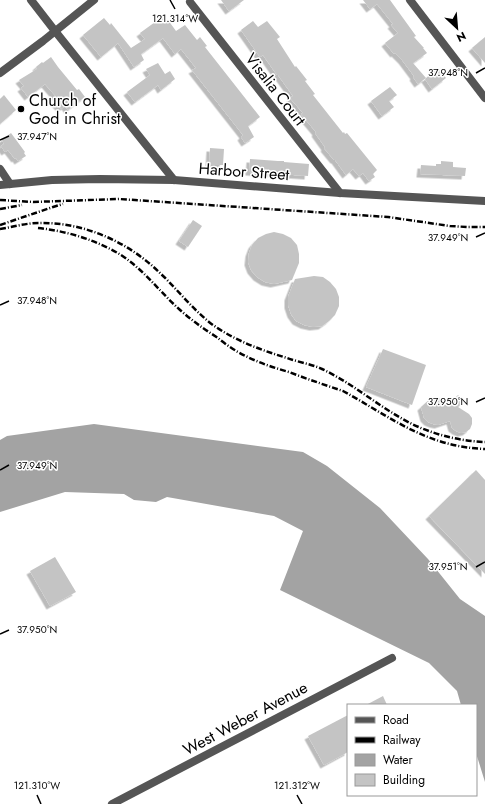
<svg xmlns="http://www.w3.org/2000/svg" width="485" height="804" viewBox="0 0 485 804" font-family="Jost,sans-serif">
  <defs>
    <filter id="shadow"><feDropShadow dx="-3.5" dy="3.5" stdDeviation="0" flood-color="#0004"/></filter>
  </defs>
  <rect width="100%" height="100%" fill="#fff"/>
  <!-- water -->
  <path fill="#a3a3a3" d="M94 424 303 452 327 466 380 508 428 559 460 599 485 616V782L476 753V705H461L457 691 429 663 280 590 303 531 274 516 167 497 156 502 134 500 124 494 65 492 0 512V440L7 436Z"/>
  <!-- building -->
  <g fill="#c4c4c4" filter="url(#shadow)">
    <path d="M221 0H244L229 11Z"/>
    <path d="M363 0H390L416 36 414 37 424 48H423L427 53 413 63 426 78 418 84 413 77 414 76 402 60 395 53 394 54 385 43 398 33 391 25 393 24 377 4 370 9Z"/>
    <path d="M162 17 166 22 168 20 176 31 185 25 197 40 200 37 207 46 205 47 260 117 248 126 254 137 245 143 241 137 243 135 192 70 196 68 181 49 175 54 163 38 141 54 144 60 134 67 118 43 101 57 83 35 104 18 110 25 111 23 131 48 145 39 140 33Z"/>
    <path d="M253 21 258 27 267 21 280 37 277 39 295 67 296 66 307 80 305 81 315 94 313 95 343 133 344 132 345 134 347 133 377 170 373 174 375 177 369 181 363 173 359 176 353 169 346 175 335 160H334L324 148 325 147 315 133 316 132 301 114 303 113 290 98 293 96 278 75H277L263 55 260 57 241 30Z"/>
    <path d="M485 37V63L472 48Z"/>
    <path d="M51 57 58 67 77 90 79 89 85 97 68 110 65 106 61 109 55 103 59 100 45 84 28 97 21 88 24 86 19 80 37 69 36 67 42 62 43 63Z"/>
    <path d="M158 63 165 74 170 71 175 79 161 90 158 85 135 102 127 92 150 75 146 69Z"/>
    <path d="M438 68 446 78 432 89 425 79Z"/>
    <path d="M390 87 397 95 389 101 394 107 382 116 371 101Z"/>
    <path d="M4 95 16 110 0 124V99Z"/>
    <path d="M11 133 25 152 24 153 26 156 18 161 16 158 15 159 8 150 5 152 1 146 4 144 2 140Z"/>
    <path d="M210 148 224 149 223 165H209Z"/>
    <path d="M250 159 278 161H284V162L309 164 308 176 249 172Z"/>
    <path d="M441 161 453 162V167L466 168 465 176 420 174 421 165 436 166V164H441Z"/>
    <path d="M193 220 202 226 188 247 179 241Z"/>
    <path d="M274 232 283 234 291 238 297 245 299 254V263L292 280 274 284 265 282 257 277 251 270 248 262 249 253 252 245 258 238 266 234Z"/>
    <path d="M314 276 323 277 330 282 336 289 339 297V306L335 315 329 321 322 326 313 327 304 325 296 321 291 314 288 305V297L295 279Z"/>
    <path d="M383 349 426 365 412 405 366 387Z"/>
    <path d="M458 395 464 401 458 407 469 414 472 418V424L470 429 466 432 461 433 456 431 452 428 450 421 438 425 433 424 428 422 424 418 421 407 430 399 435 397 440 398 450 403Z"/>
    <path d="M476 470 485 480V574L429 516Z"/>
    <path d="M55 557 76 592 50 606 30 571Z"/>
    <path d="M383 696 387 705H366Z"/>
    <path d="M348 715V752L324 765 308 736Z"/>
  </g>
  <g fill="none" stroke-linecap="round" stroke-linejoin="round">
    <!-- minor -->
    <g stroke="#555" stroke-width="8">
      <path d="M410 0 485 98"/>
      <path d="M190 2 340 193"/>
      <path d="M55 31 174 180"/>
      <path d="M0 169 10 184"/>
      <path d="M0 185 52 180 100 179 174 180 340 193 485 201"/>
      <path d="M112 804 392 658"/>
    </g>
    <!-- tertiary -->
    <g stroke="#555" stroke-width="8">
      <path d="M31 0 55 31"/>
      <path d="M0 73 43 41 94 0"/>
    </g>
    <!-- rail -->
    <g stroke="#000" stroke-width="2.5" stroke-dasharray="6 2 1 2" stroke-linecap="butt">
      <path d="M0 200 33 202 119 199 388 217 450 226 467 227H485"/>
      <path d="M0 209 22 205"/>
      <path d="M0 225 53 207 63 204"/>
      <path d="M38 228C67 231 96 240 121 255 144 270 159 291 179 309 191 320 204 329 218 338 224 343 231 348 238 352 254 361 271 367 289 372 307 379 325 385 343 391L352 396C397 422 431 447 485 449"/>
      <path d="M0 229C13 227 26 223 39 223 84 222 129 242 161 274 179 291 193 310 213 325 236 341 261 350 287 358 298 362 311 364 322 369 354 384 380 408 412 424 435 435 460 441 485 442"/>
    </g>
  </g>
  <!-- ticks -->
  <path fill="none" stroke="#000" stroke-width="1.5" d="M170 0 175 9M476 73 485 68M0 140 9 136M476 237 485 233M0 305 9 301M476 402 485 398M0 470 9 465M476 567 485 562M0 634 9 630M37 795 41 804M297 795 302 804"/>
  <!-- markers -->
  <circle fill="#000" stroke="#fff" stroke-width="1.5" cx="21" cy="109" r="4"/>
  <g text-anchor="middle" stroke-width="3" stroke-linejoin="round" paint-order="stroke">
    <!-- street labels -->
    <g font-size="16" fill="#000" stroke="#fff">
      <text transform="translate(276 89) rotate(52)" y="6">Visalia Court</text>
      <text transform="translate(244 171) rotate(4)" y="6">Harbor Street</text>
      <text transform="translate(245 718) rotate(-28)" y="6">West Weber Avenue</text>
    </g>
    <!-- poi labels -->
    <g font-size="16" fill="#000" stroke="#fff" text-anchor="start">
      <text x="29" y="106">Church of<tspan x="29" dy="18">God in Christ</tspan></text>
    </g>
  </g>
  <g font-size="10" text-anchor="middle" fill="#000" stroke="#fff" stroke-width="3" stroke-linejoin="round" paint-order="stroke">
    <text x="175" y="22">121.314°W</text>
    <text x="448" y="76">37.948°N</text>
    <text x="37" y="140">37.947°N</text>
    <text x="448" y="241">37.949°N</text>
    <text x="37" y="304">37.948°N</text>
    <text x="448" y="405">37.950°N</text>
    <text x="37" y="469">37.949°N</text>
    <text x="448" y="570">37.951°N</text>
    <text x="37" y="633">37.950°N</text>
    <text x="37" y="789">121.310°W</text>
    <text x="297" y="789">121.312°W</text>
  </g>
  <!-- legend -->
  <rect x="347" y="704" width="130" height="92" fill="#ffffff" stroke="#999999"/>
  <rect x="355" y="717" width="20" height="6" fill="#555555" stroke="#999999"/>
  <text x="383" y="724" font-size="12" fill="#000000">Road</text>
  <rect x="355" y="737" width="20" height="6" fill="#000000" stroke="#999999"/>
  <text x="383" y="744" font-size="12" fill="#000000">Railway</text>
  <rect x="355" y="754" width="20" height="12" fill="#a3a3a3" stroke="#999999"/>
  <text x="383" y="764" font-size="12" fill="#000000">Water</text>
  <rect x="355" y="774" width="20" height="12" fill="#c4c4c4" stroke="#999999"/>
  <text x="383" y="784" font-size="12" fill="#000000">Building</text>
  <!-- north arrow -->
  <g transform="translate(457 28) rotate(154)" stroke="#ffffff" stroke-width="3" paint-order="stroke">
  <path d="M0-3L7 15L0 10L-7 15Z" fill="#000000"/>
  <text y="-6" font-size="11" font-weight="bold" text-anchor="middle" fill="#000000">N</text>
  </g>
</svg>
